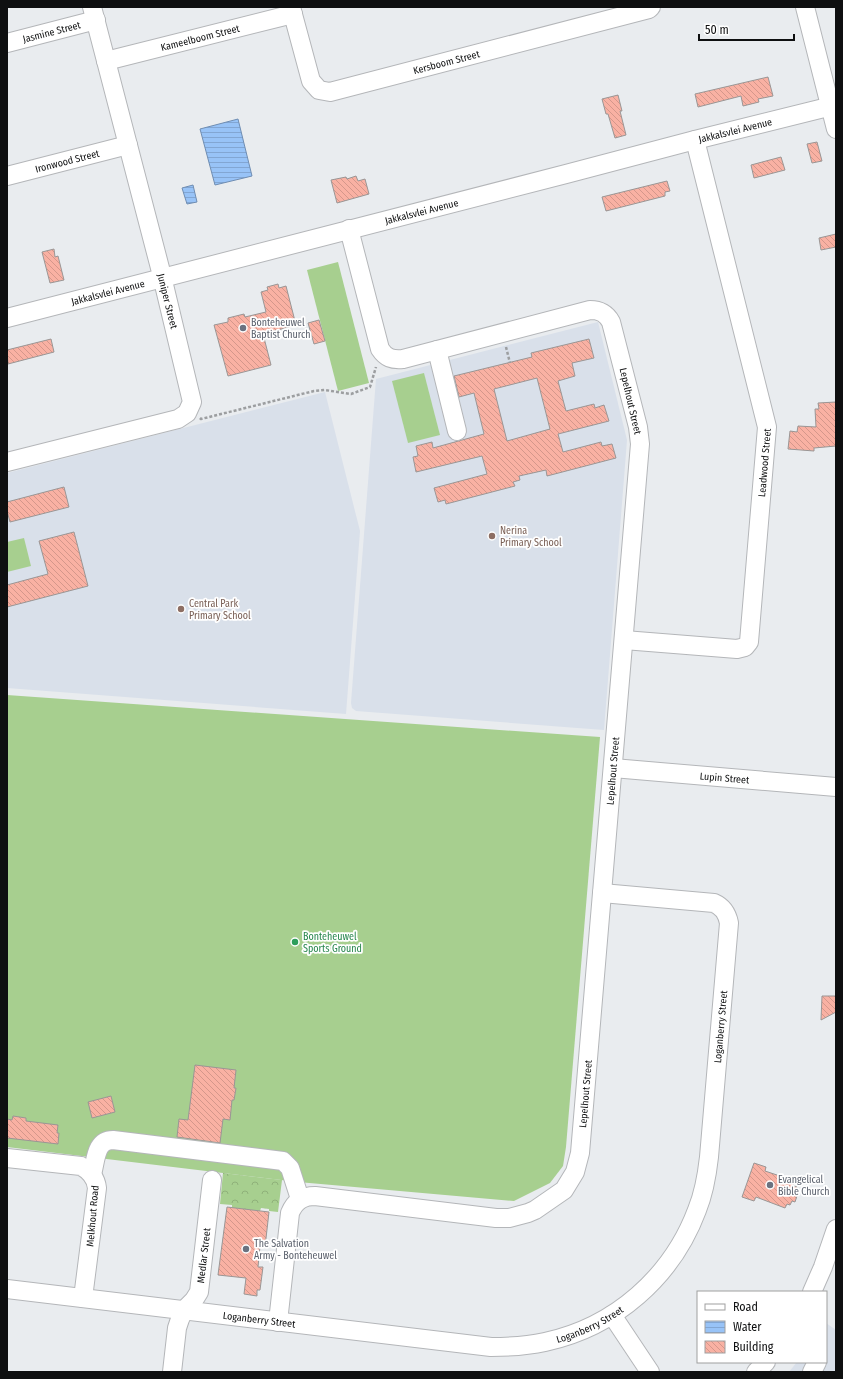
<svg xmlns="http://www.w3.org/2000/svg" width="843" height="1379" viewBox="0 0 843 1379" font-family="'Fira Sans Condensed',sans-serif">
  <defs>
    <pattern id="park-crowns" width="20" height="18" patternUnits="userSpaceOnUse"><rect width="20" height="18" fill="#a7cf8f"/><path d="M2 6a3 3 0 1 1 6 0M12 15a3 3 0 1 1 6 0" fill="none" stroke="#8fb17a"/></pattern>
    <pattern id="water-rules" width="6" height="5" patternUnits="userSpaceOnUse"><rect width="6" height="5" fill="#98c3f7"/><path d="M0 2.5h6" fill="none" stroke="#82a6d3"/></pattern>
    <pattern id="building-back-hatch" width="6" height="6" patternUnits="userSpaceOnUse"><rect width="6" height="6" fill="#f9b1a3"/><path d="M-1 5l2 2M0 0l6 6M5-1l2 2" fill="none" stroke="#d4978b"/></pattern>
  </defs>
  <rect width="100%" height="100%" fill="#e9ecef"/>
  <!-- built -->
  <g fill="#d9e0ea">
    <path d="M598 322 627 440 604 730 356 711 352 708 351 703 376 379Z"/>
    <path d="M325 392 360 531 346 714 7 688V473Z"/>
    <path d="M826 1323 836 1330V1372H789L797 1362H826Z"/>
  </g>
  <!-- park -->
  <path fill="url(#park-crowns)" d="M223 1173 282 1180 278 1212 269 1211V1209L261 1208 260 1211 232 1208V1205L220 1204Z"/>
  <!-- garden -->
  <g fill="#a7cf8f">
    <path d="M338 262 369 383 338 391 307 270Z"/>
    <path d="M424 373 440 435 408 443 392 381Z"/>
    <path d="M24 538 31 566 7 572V542Z"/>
    <path d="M7 695 600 737 566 1147 563 1166 550 1183 514 1201 298 1182 7 1147Z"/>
  </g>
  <!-- water -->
  <g fill="url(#water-rules)" stroke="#6f8db2">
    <path d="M238 119 252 176 215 185 200 129Z"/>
    <path d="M193 185 197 202 187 204 182 188Z"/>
  </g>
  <!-- building -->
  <g fill="url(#building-back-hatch)" stroke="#9a9695" fill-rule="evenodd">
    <path d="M768 77 773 96 758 99 759 102 743 106 741 96 698 107 695 94Z"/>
    <path d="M618 95 622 111H620L626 135 615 138 608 114H606L602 99Z"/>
    <path d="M817 142 822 161 812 163 807 144Z"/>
    <path d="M781 157 785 170 754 178 751 165Z"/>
    <path d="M356 176 358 181 365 179 369 194 337 203 331 180 346 177 347 179Z"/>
    <path d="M667 181 670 191 665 192V196L606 211 602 197Z"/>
    <path d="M836 234V247L821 250 819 238Z"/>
    <path d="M54 249 55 257 58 256 64 280 50 283 42 252Z"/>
    <path d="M278 284 279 288 286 286 296 325 263 334 271 365 228 376 214 325 228 322V318L244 314 245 317 266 312 261 292 268 290 267 287Z"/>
    <path d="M319 320 325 341 314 344 308 323Z"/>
    <path d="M51 339 54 352 8 364 7 350Z"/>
    <path d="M589 339 594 358 572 363 575 376 558 381 566 411 594 404 595 408 604 405 609 421 558 434 563 452 601 442 602 446 612 444 616 458 547 476 546 470 519 476 520 480 513 482 515 486 446 504 445 500 438 502 434 488 487 474 482 456 416 472 413 457 418 456 416 446 432 442 433 448 484 434 474 393 459 397 454 376 532 357 531 353ZM537 378 550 429 507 441 494 389Z"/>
    <path d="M836 402V446L814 448V451L788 449 790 431 797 432 798 426 816 427 815 409H819L818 403Z"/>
    <path d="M64 487 69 507 10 522 7 511V502Z"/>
    <path d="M74 532 88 586 7 607V585L48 574 39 541Z"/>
    <path d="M822 996H836V1012L821 1020Z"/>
    <path d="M195 1065 236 1070 234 1088H236L234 1100H232L230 1120 223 1119 220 1143 177 1137 179 1119 188 1120Z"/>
    <path d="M111 1096 115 1112 92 1118 88 1102Z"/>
    <path d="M13 1116 26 1118V1121L58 1125 57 1133H59L58 1144 7 1138V1119L12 1120Z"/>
    <path d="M754 1163 766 1167 765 1171 795 1181 793 1186 797 1187 795 1192 798 1193 795 1202 792 1201 790 1205 787 1204 785 1208 756 1197 754 1201 742 1197Z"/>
    <path d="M227 1207 269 1212 265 1247 260 1246 258 1267H263L260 1290H257V1296L244 1294 246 1278 218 1275Z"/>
  </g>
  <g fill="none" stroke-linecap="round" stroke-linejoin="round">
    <defs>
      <g id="minor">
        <path id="s1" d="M291 7 311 81 319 90 330 92 649 9 651 7"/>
        <path d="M805 7 836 129"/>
        <path id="s2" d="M7 43 96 20"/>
        <path id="s3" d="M106 61 293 14"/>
        <path id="s4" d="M7 176 128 145"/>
        <path id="s5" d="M7 318 566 174 695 140 836 105"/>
        <path d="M437 350 457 431"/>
        <path d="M7 462 178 419 187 413 192 402 160 268 92 7"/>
        <path id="s6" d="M624 640 737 649 745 647 749 642 767 427 695 140"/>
        <path id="s7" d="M613 768 836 787"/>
        <path d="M7 1158 81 1166C90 1171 96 1178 97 1188L83 1298"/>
        <path d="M92 1174C96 1161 95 1140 113 1140L283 1161 290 1168 300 1199"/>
        <path id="s8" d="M7 1289 491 1347C509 1347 527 1346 545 1342 615 1327 672 1277 697 1210 704 1193 707 1175 709 1157L729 923C727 913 723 907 714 903L602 893"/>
        <path d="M812 1292 823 1267 836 1229"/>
        <path d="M612 1315 650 1372"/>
        <path id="s9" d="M278 1322 290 1213C295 1201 303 1196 315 1196L496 1218H509L528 1213 535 1210 564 1190 575 1172 580 1153 640 444 638 427 611 322C606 313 600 310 590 310L403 359C392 360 386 358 380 349L349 229"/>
        <path id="s10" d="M172 1372 177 1328 180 1319 184 1310 194 1300 199 1292 212 1180"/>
        <path d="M756 1372 766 1362"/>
        <path d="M812 1372 817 1362"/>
      </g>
    </defs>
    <!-- minor casing -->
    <use href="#minor" stroke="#b4b6b9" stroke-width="20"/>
    <!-- path -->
    <g stroke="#9c9ea0" stroke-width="2.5" stroke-dasharray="3 2" stroke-linecap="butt">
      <path d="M506 347 510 363"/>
      <path d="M200 418 201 419 314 391 325 390 351 394 370 387 376 367"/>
    </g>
    <!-- minor -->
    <use href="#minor" stroke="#fff" stroke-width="18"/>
  </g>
  <!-- markers -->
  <g fill="#6b7280" stroke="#fff" stroke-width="1.5">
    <circle cx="243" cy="328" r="4"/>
    <circle cx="770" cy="1185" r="4"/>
    <circle cx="246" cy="1249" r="4"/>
  </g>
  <g fill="#8d6e63" stroke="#fff" stroke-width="1.5">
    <circle cx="492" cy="536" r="4"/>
    <circle cx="181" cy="609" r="4"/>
  </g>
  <circle fill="#2e9e5b" stroke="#fff" stroke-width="1.5" cx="295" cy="942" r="4"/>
  <g text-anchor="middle" stroke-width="3.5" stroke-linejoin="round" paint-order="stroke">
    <!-- street labels -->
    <g font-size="10" fill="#0e0f10" stroke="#fff">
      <text dy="4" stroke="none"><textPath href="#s2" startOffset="46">Jasmine Street</textPath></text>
      <text dy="4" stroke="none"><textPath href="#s3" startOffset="97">Kameelboom Street</textPath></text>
      <text dy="4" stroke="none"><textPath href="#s1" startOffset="220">Kersboom Street</textPath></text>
      <text dy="4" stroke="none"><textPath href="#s5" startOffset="752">Jakkalsvlei Avenue</textPath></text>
      <text dy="4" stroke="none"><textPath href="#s4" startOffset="62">Ironwood Street</textPath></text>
      <text dy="4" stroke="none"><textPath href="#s5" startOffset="428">Jakkalsvlei Avenue</textPath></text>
      <text dy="4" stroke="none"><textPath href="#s5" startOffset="104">Jakkalsvlei Avenue</textPath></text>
      <text transform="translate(168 301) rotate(76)" y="4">Juniper Street</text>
      <text transform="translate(631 401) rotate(77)" y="4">Lepelhout Street</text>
      <text dy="4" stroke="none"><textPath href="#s6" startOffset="308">Leadwood Street</textPath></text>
      <text dy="4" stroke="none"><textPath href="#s9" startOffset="824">Lepelhout Street</textPath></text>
      <text dy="4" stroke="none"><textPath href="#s7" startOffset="112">Lupin Street</textPath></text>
      <text dy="4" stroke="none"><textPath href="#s8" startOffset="937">Loganberry Street</textPath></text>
      <text dy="4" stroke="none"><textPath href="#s9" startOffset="500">Lepelhout Street</textPath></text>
      <text transform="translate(92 1216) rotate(-85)" y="4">Melkhout Road</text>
      <text dy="4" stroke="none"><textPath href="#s10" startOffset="124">Medlar Street</textPath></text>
      <text dy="4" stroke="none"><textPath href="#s8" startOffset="254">Loganberry Street</textPath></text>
      <text dy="4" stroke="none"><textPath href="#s8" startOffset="590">Loganberry Street</textPath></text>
    </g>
    <!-- worship labels -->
    <g font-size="10" fill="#5b616d" stroke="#fff" text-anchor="start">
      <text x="251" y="326">Bonteheuwel<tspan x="251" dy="12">Baptist Church</tspan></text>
      <text x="778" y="1183">Evangelical<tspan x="778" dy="12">Bible Church</tspan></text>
      <text x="254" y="1247">The Salvation<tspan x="254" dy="12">Army - Bonteheuwel</tspan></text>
    </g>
    <!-- education labels -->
    <g font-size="10" fill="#785e54" stroke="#fff" text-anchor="start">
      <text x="500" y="534">Nerina<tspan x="500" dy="12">Primary School</tspan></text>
      <text x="189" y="607">Central Park<tspan x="189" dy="12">Primary School</tspan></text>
    </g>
    <!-- leisure labels -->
    <g font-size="10" fill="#27864d" stroke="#fff" text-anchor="start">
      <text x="303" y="940">Bonteheuwel<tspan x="303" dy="12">Sports Ground</tspan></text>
    </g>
  </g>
  <!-- border -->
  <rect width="843" height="1379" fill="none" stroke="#0e0f10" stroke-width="16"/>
  <!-- legend -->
  <rect x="697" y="1291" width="130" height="72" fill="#ffffff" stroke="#9f9f9f"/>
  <rect x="705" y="1304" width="20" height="6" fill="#ffffff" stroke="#9f9f9f"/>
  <text x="733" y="1311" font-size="12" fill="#0e0f10">Road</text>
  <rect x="705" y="1321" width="20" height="12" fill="url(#water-rules)" stroke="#9f9f9f"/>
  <text x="733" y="1331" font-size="12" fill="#0e0f10">Water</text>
  <rect x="705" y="1341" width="20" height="12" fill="url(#building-back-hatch)" stroke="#9f9f9f"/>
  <text x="733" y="1351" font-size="12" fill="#0e0f10">Building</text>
  <!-- scale -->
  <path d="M699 34v6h95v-6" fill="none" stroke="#0e0f10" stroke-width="2"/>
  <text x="705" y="34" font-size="12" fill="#0e0f10" stroke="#ffffff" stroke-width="3" paint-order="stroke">50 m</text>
</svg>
